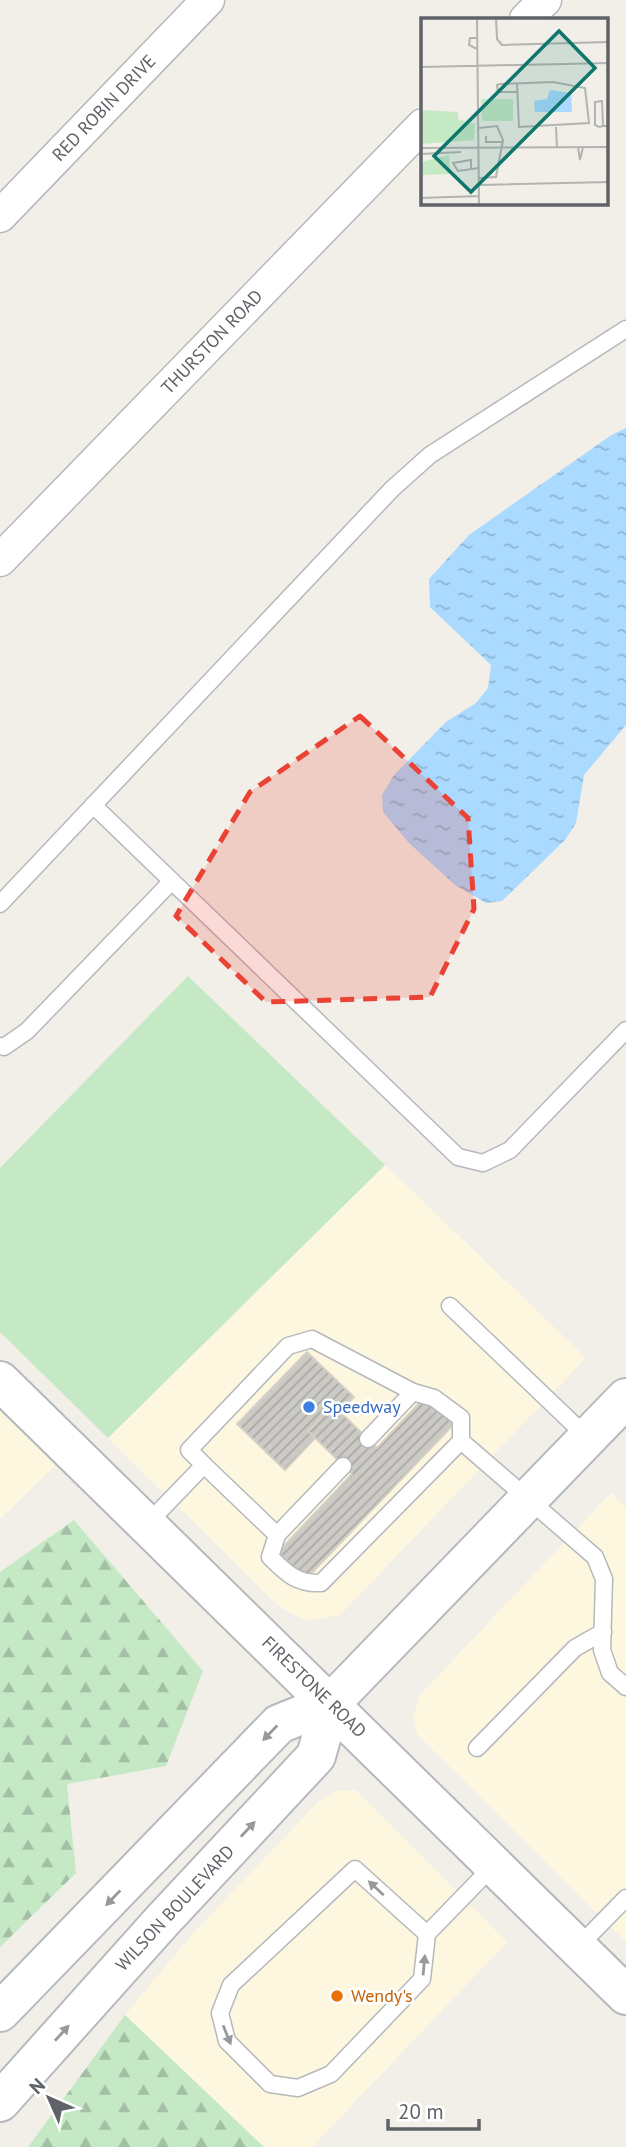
<svg xmlns="http://www.w3.org/2000/svg" width="626" height="2147" viewBox="0 0 626 2147" font-family="'PT Sans',sans-serif">
  <defs>
    <pattern id="forest-firs" width="22" height="20" patternUnits="userSpaceOnUse" patternTransform="scale(1.75)"><rect width="22" height="20" fill="#c5e8c5"/><path d="M5 1l3.5 6h-7zM16 11l3.5 6h-7z" fill="#a3c0a4"/></pattern>
    <pattern id="water-ripples" width="26" height="14" patternUnits="userSpaceOnUse" patternTransform="scale(1.75)"><rect width="26" height="14" fill="#aadaff"/><path d="M2 4q2-2 4 0t4 0M15 11q2-2 4 0t4 0" fill="none" stroke="#8eb4d2"/></pattern>
    <pattern id="building-hatch" width="6" height="6" patternUnits="userSpaceOnUse" patternTransform="scale(1.75)"><rect width="6" height="6" fill="#cccac5"/><path d="M-1 1l2-2M0 6l6-6M5 7l2-2" fill="none" stroke="#a9a8a4"/></pattern>
  </defs>
  <rect width="100%" height="100%" fill="#f1efe8"/>
  <!-- commercial -->
  <g fill="#fef7e0">
    <path d="M385 1165 586 1358 340 1615 306 1621 280 1607 108 1438Z"/>
    <path d="M0 1406 59 1462 0 1519Z"/>
    <path d="M611 1493 626 1507V1942L417 1734 413 1717 420 1695Z"/>
    <path d="M356 1790 507 1942 312 2147H264L125 2015 189 1938 318 1802 335 1791Z"/>
  </g>
  <!-- grass -->
  <path fill="#c5e8c5" d="M188 976 385 1165 108 1438 0 1332V1168Z"/>
  <!-- forest -->
  <g fill="url(#forest-firs)">
    <path d="M74 1520 203 1671 166 1766 67 1784 76 1873 0 1947V1572Z"/>
    <path d="M125 2015 264 2147H28Z"/>
  </g>
  <!-- water -->
  <path fill="url(#water-ripples)" d="M626 428V725L584 775 576 823 565 840 502 901 486 903 455 885 409 843 383 812 382 795 394 775 446 722 476 703 488 688 491 665 430 607 429 579 469 535 610 436Z"/>
  <!-- building -->
  <g fill="url(#building-hatch)" stroke="#d6d1c6" stroke-width="2">
    <path d="M307 1352 354 1397 285 1470 237 1424Z"/>
    <path d="M425 1397 454 1424 306 1579 278 1552 352 1474 308 1431 333 1405 377 1448Z"/>
  </g>
  <g fill="none" stroke-linecap="round" stroke-linejoin="round">
    <defs>
      <g id="service">
        <path d="M93 805 458 1157 483 1163 510 1150 626 1030"/>
        <path d="M0 904 392 489 430 455 626 329"/>
        <path d="M0 1046 4 1047 27 1031 170 883"/>
        <path d="M450 1306 588 1438"/>
        <path d="M368 1439 413 1392"/>
        <path d="M204 1465 277 1535 343 1466"/>
        <path d="M147 1524 204 1465 189 1450 288 1346 312 1339 413 1392 434 1398 461 1418V1441L595 1557 604 1579 602 1650 610 1673 626 1687"/>
        <path d="M277 1535 270 1557C287 1574 297 1584 321 1583L461 1441"/>
        <path d="M477 1748 575 1648 603 1632"/>
        <path d="M427 1934 355 1869 231 1985 220 2013 227 2041 270 2084 298 2088 331 2074 422 1979 427 1934 494 1865"/>
        <path d="M578 1947 626 1898"/>
      </g>
      <g id="minor">
        <path d="M526 19 545 0"/>
        <path d="M0 216 208 0"/>
        <path d="M0 560 423 125"/>
      </g>
      <path id="tertiary" d="M0 1381 626 1995"/>
      <g id="secondary">
        <path d="M0 2012 279 1724 331 1703 626 1398"/>
        <path d="M0 2102 162 1921 316 1756 331 1703"/>
      </g>
    </defs>
    <!-- service casing -->
    <use href="#service" stroke="#b5b8bc" stroke-width="19"/>
    <!-- minor casing -->
    <use href="#minor" stroke="#b5b8bc" stroke-width="35"/>
    <!-- tertiary casing -->
    <use href="#tertiary" stroke="#b5b8bc" stroke-width="42"/>
    <!-- secondary casing -->
    <use href="#secondary" stroke="#b6babf" stroke-width="42"/>
    <!-- service -->
    <use href="#service" stroke="#fff" stroke-width="16"/>
    <!-- minor -->
    <use href="#minor" stroke="#fff" stroke-width="32"/>
    <!-- tertiary -->
    <use href="#tertiary" stroke="#fff" stroke-width="38"/>
    <!-- secondary -->
    <use href="#secondary" stroke="#fff" stroke-width="38"/>
  </g>
  <!-- one-way arrows -->
  <defs><path id="oneway-solid" d="M-6-.8H1V-3.2L6.5 0L1 3.2V.8H-6Z" transform="scale(1.75)"/></defs>
  <g fill="#979a9d">
    <use href="#oneway-solid" transform="translate(270 1733) rotate(134)"/>
    <use href="#oneway-solid" transform="translate(248 1829) rotate(-47)"/>
    <use href="#oneway-solid" transform="translate(376 1888) rotate(-137)"/>
    <use href="#oneway-solid" transform="translate(113 1898) rotate(134)"/>
    <use href="#oneway-solid" transform="translate(424 1965) rotate(-85)"/>
    <use href="#oneway-solid" transform="translate(62 2033) rotate(-48)"/>
    <use href="#oneway-solid" transform="translate(227 2035) rotate(68)"/>
  </g>
  <!-- marked area -->
  <path fill="#ea4335" fill-opacity="0.2" stroke="#ea4335" stroke-width="5" stroke-dasharray="14 9" stroke-linejoin="round" d="M360 716 468 818 474 909 430 997 266 1002 176 916 250 792Z"/>
  <!-- markers -->
  <circle fill="#3f7fe0" stroke="#fff" stroke-width="2.5" cx="309" cy="1407" r="7"/>
  <circle fill="#e8710a" stroke="#fff" stroke-width="2.5" cx="337" cy="1996" r="7"/>
  <g text-anchor="middle" stroke-width="5" stroke-linejoin="round" paint-order="stroke">
    <!-- street labels -->
    <g font-size="18" fill="#5f6368" stroke="#fff">
      <text transform="translate(104 108) rotate(-46)" y="6">RED ROBIN DRIVE</text>
      <text transform="translate(212 342) rotate(-46)" y="6">THURSTON ROAD</text>
      <text transform="translate(314 1687) rotate(44)" y="6">FIRESTONE ROAD</text>
      <text transform="translate(175 1908) rotate(-47)" y="6">WILSON BOULEVARD</text>
    </g>
    <!-- shop labels -->
    <g font-size="18" fill="#366cbe" stroke="#fff" text-anchor="start">
      <text x="323" y="1413">Speedway</text>
    </g>
    <!-- food labels -->
    <g font-size="18" fill="#c56008" stroke="#fff" text-anchor="start">
      <text x="351" y="2002">Wendy's</text>
    </g>
  </g>
  <!-- overview -->
  <g transform="translate(421 18)">
    <rect width="187" height="187" fill="#f1efe8"/>
    <path d="M60 81H92V103H61Z" fill="#c5e8c5"/>
    <path d="M0 92 37 94V101L54 106 53 122 0 126ZM28 137 29 156 0 157V144Z" fill="#c5e8c5"/>
    <path d="M129 72 150 75 151 94H114L113 83 126 81Z" fill="#aadaff"/>
    <path fill="none" stroke="#b3b3b1" stroke-width="2" d="M56 0 58 187M75 0 76 21 81 27 188 24M56 20H49L48 27 56 31M0 49 188 45M96 74H77L76 67 79 66 132 64 164 70 168 105 98 109 96 65M182 108 181 83 174 84V107L178 109 182 108H188M135 109 136 130M58 110 76 108 82 122 75 159 58 160M65 118V124H81M157 129 159 142 162 129M0 130 188 129M0 136 40 134M50 150V142L32 145 37 153 58 150M59 167 188 164M0 180 58 178"/>
    <path fill="#0f766e" fill-opacity="0.15" stroke="#0f766e" stroke-width="3.5" d="M138 13 174 50 50 174 13 138Z"/>
    <rect width="187" height="187" fill="none" stroke="#5f6368" stroke-width="3.5"/>
  </g>
  <!-- north arrow -->
  <g transform="translate(49 2098) rotate(315)" stroke="#ffffff" stroke-width="5" paint-order="stroke">
  <path d="M0-5L12 26L0 18L-12 26Z" fill="#5f6368"/>
  <text y="-10" font-size="19" font-weight="bold" text-anchor="middle" fill="#5f6368">N</text>
  </g>
  <!-- scale -->
  <path d="M388 2119v10h91v-10" fill="none" stroke="#5f6368" stroke-width="3.5"/>
  <text x="398" y="2119" font-size="21" fill="#5f6368" stroke="#ffffff" stroke-width="5" paint-order="stroke">20 m</text>
</svg>
